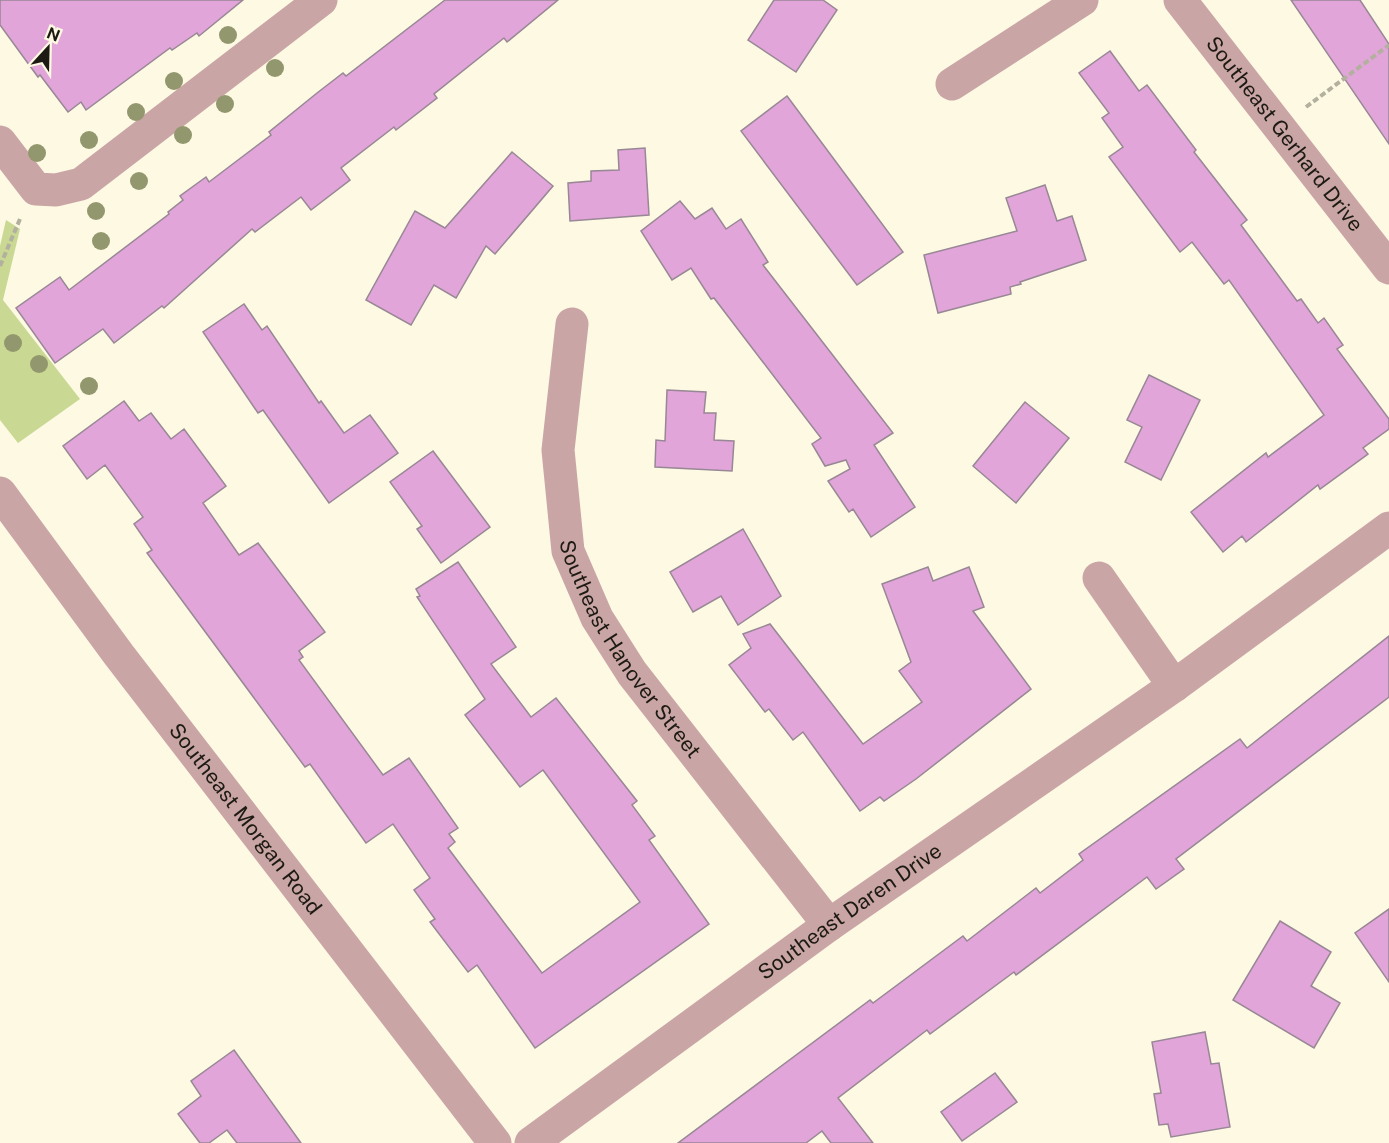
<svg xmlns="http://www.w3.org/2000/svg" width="1389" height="1143" viewBox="0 0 1389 1143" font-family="'Public Sans',sans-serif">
  <rect width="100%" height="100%" fill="#fdf9e3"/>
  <!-- green -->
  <path fill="#c9d893" d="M6 220 20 229 3 300 80 399 18 443 0 420V246Z"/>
  <!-- building -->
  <g fill="#e1a5d9" stroke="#988795" stroke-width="1.5">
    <path d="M0 0H243L199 36 197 33 172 50 170 48 86 110 81 102 68 112 40 75 38 77 0 25Z"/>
    <path d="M445 0H558L507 42 504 38 434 94 437 98 396 130 394 127 341 168 350 180 311 210 301 197 255 232 252 229 164 308 162 306 114 343 103 329 55 363 16 308 60 277 69 290 169 214 168 212 183 200 180 196 206 177 209 182 271 135 269 132 317 93 343 73 346 76Z"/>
    <path d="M774 0H823L837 10 796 72 748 40Z"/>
    <path d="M1291 0H1360L1389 44V144Z"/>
    <path d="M1110 51 1139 91 1147 85 1196 150 1194 152 1247 220 1241 225 1297 301 1301 299 1318 323 1324 318 1343 345 1337 349 1389 419V429L1363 448 1368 454 1320 489 1318 485 1246 542 1242 536 1223 552 1191 512 1266 453 1268 457 1324 415 1229 280 1224 284 1192 242 1180 252 1109 157 1123 147 1102 118 1109 113 1079 73Z"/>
    <path d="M787 96 903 252 857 285 741 131Z"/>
    <path d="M645 148 649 215 570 221 568 183 591 181V171L619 170 618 150Z"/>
    <path d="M512 152 553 186 495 254 486 246 456 298 434 285 411 325 366 300 415 211 445 228Z"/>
    <path d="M1045 185 1057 221 1072 216 1086 260 1020 282 1021 284 1010 287 1011 294 938 313 924 255 1017 231 1006 198Z"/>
    <path d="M680 201 695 219 712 208 726 229 741 219 768 262 763 265 893 433 874 445 915 507 871 537 853 509 849 512 828 481 850 469 846 460 825 466 812 444 821 438 714 298 711 299 691 268 672 280 641 231Z"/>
    <path d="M244 304 262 330 267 326 319 403 321 401 344 433 370 415 398 453 329 503 263 410 258 413 203 332Z"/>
    <path d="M1149 375 1200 400 1161 480 1125 462 1142 427 1127 420Z"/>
    <path d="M667 390 706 392 704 413H716L714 440 734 441 732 471 655 467 656 440 665 441Z"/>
    <path d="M124 401 139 421 151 413 171 439 184 429 226 486 203 503 239 555 258 543 325 632 299 651 303 657 299 660 383 775 409 758 458 828 449 834 455 842 448 848 542 973 640 902 543 770 520 787 465 715 485 699 417 597 420 596 416 589 458 562 516 647 491 664 531 717 556 698 637 801 632 805 655 836 649 840 709 924 535 1048 477 965 468 972 430 922 435 919 414 890 430 878 393 824 366 843 310 764 305 767 147 553 152 550 134 524 143 517 105 465 87 479 63 446Z"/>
    <path d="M1025 402 1069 438 1016 503 973 466Z"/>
    <path d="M433 451 490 527 441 563 417 529 422 526 390 482Z"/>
    <path d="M743 529 781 596 738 625 721 596 693 612 670 572Z"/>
    <path d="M928 567 933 581 969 567 984 607 973 611 1031 689 916 779 884 801 880 797 860 811 803 732 793 740 769 709 765 712 729 665 751 648 743 634 770 624 863 744 922 702 899 671 911 662 882 584Z"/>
    <path d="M1389 636V697L1176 859 1184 869 1156 889 1147 877 1016 975 1014 972 930 1034 927 1030 838 1098 873 1143H831L822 1131 806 1143H678L870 1000 873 1003 963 936 967 941 1036 888 1040 893 1083 860 1079 854 1240 739 1247 748Z"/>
    <path d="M1389 909V982L1355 933Z"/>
    <path d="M1280 921 1331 952 1311 986 1340 1003 1314 1048 1233 1000Z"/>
    <path d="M1205 1032 1211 1064 1219 1063 1230 1127 1171 1137 1168 1124 1159 1125 1154 1094 1161 1093 1152 1042Z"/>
    <path d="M234 1050 301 1143H237L227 1130 209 1143H200L178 1114 201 1096 191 1081Z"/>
    <path d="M995 1073 1017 1102 962 1141 941 1112Z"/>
  </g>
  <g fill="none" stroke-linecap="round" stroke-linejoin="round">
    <!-- path -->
    <g stroke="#b3b09f" stroke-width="4" stroke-dasharray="6 3" stroke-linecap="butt">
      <path d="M1306 107 1389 45"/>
      <path d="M0 266 20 219"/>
    </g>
    <!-- minor -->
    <g stroke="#caa5a5" stroke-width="33">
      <path id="s1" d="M1180 0 1389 268"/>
      <path d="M952 84 1082 0"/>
      <path d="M0 142 36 189 56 190 81 184 321 0"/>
      <path id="s2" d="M572 324 558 450 568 551 597 618 632 673 829 925"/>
      <path id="s3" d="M0 493 119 655 495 1143"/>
      <path d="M1099 578 1174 686"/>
      <path id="s4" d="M531 1143 829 925 1174 686 1389 528"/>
    </g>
  </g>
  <!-- trees -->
  <g fill="#93976e">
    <circle cx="228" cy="35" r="9"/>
    <circle cx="275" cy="68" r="9"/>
    <circle cx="174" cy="81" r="9"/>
    <circle cx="225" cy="104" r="9"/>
    <circle cx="136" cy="112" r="9"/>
    <circle cx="183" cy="135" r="9"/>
    <circle cx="89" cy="140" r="9"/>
    <circle cx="37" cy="153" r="9"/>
    <circle cx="139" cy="181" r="9"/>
    <circle cx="96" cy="211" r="9"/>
    <circle cx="101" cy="241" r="9"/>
    <circle cx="13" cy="343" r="9"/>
    <circle cx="39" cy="364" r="9"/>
    <circle cx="89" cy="386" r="9"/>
  </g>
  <g text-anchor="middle" stroke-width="4.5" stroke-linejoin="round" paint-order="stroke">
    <!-- street labels -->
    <g font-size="21" fill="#1c1a13" stroke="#fdf9e3">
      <text dy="7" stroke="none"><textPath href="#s1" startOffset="170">Southeast Gerhard Drive</textPath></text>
      <text dy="7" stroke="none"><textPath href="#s2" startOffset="344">Southeast Hanover Street</textPath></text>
      <text dy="7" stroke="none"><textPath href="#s3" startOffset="408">Southeast Morgan Road</textPath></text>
      <text dy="7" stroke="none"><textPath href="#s4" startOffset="394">Southeast Daren Drive</textPath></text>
    </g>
  </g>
  <!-- north arrow -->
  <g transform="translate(48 48) rotate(22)" stroke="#fdf9e3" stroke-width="4.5" paint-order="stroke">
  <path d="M0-4.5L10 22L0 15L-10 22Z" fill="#1c1a13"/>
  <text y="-9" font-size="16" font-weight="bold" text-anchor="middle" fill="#1c1a13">N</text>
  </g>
</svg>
